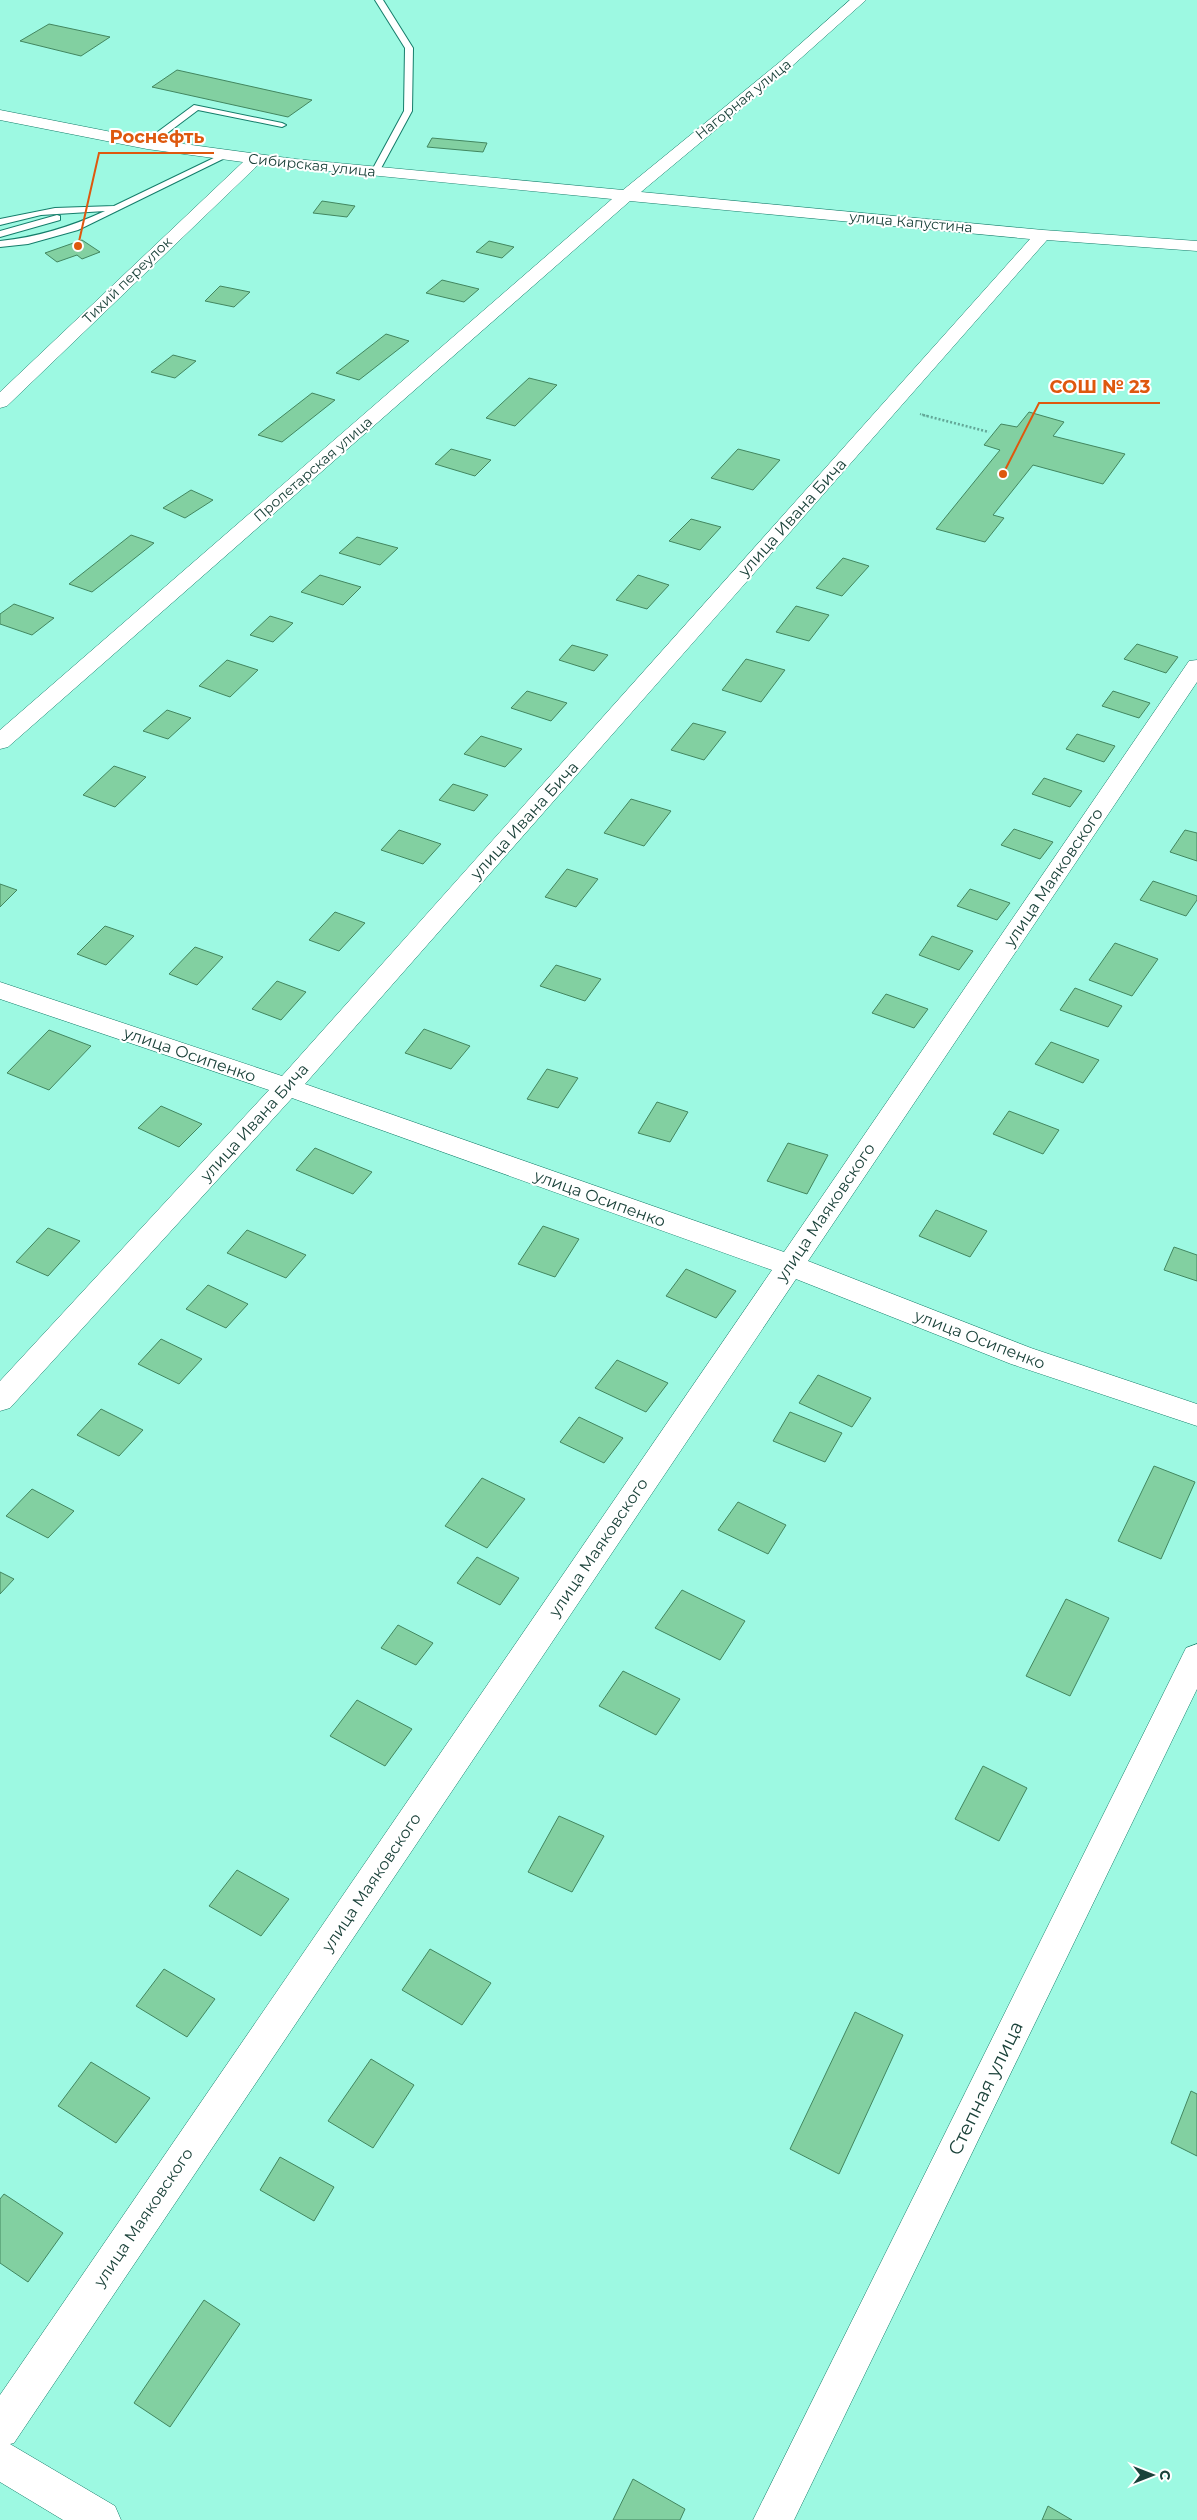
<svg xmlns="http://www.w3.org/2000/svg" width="1197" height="2520" viewBox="0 0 1197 2520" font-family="Montserrat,sans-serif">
  <rect width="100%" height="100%" fill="#9df9e2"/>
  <!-- building -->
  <g fill="#82d0a1" stroke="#428760">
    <path d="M49 24 110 37 81 56 20 41Z"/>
    <path d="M177 70 312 100 288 117 152 87Z"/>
    <path d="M432 138 487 143 483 152 427 147Z"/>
    <path d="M322 201 355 206 347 217 313 213Z"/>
    <path d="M82 240 100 252 82 259 77 255 57 262 45 253Z"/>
    <path d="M489 241 514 247 502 258 476 252Z"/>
    <path d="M442 280 479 289 464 302 426 293Z"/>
    <path d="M220 286 250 292 234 307 205 301Z"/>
    <path d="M386 334 409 341 359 380 336 373Z"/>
    <path d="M173 355 196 361 175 378 151 372Z"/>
    <path d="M529 378 557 385 515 426 486 418Z"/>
    <path d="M312 393 335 400 282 442 258 435Z"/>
    <path d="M1029 412 1064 422 1053 436 1125 454 1103 484 1033 465 993 515 1004 518 985 542 936 529 1000 450 984 445 1001 424 1017 427Z"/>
    <path d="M451 449 491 460 475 476 435 464Z"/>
    <path d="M738 449 780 460 753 490 711 478Z"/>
    <path d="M191 490 213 500 185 518 163 508Z"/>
    <path d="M691 519 721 527 700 550 669 541Z"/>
    <path d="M131 535 154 543 92 592 69 584Z"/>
    <path d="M357 537 398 548 380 565 339 553Z"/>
    <path d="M843 558 869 566 842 596 816 588Z"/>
    <path d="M320 575 361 587 343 605 301 592Z"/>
    <path d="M638 575 669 585 647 609 616 600Z"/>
    <path d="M14 604 54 618 32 635 0 624V614Z"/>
    <path d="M796 606 829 615 809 641 776 632Z"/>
    <path d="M270 616 293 623 273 642 250 635Z"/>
    <path d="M1137 644 1178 657 1166 673 1124 659Z"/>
    <path d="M572 645 608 655 594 671 559 660Z"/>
    <path d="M746 659 785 670 761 702 722 690Z"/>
    <path d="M227 660 258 670 230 697 199 686Z"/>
    <path d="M527 691 567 703 551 721 511 708Z"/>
    <path d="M1113 691 1150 703 1139 718 1102 706Z"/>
    <path d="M167 710 191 718 168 739 143 731Z"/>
    <path d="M693 723 726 732 704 760 671 750Z"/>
    <path d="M1077 734 1115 746 1104 762 1066 749Z"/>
    <path d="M481 736 522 749 505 767 464 754Z"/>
    <path d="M114 766 146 777 115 807 83 795Z"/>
    <path d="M1044 778 1082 791 1070 807 1032 794Z"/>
    <path d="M453 784 488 795 474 811 439 800Z"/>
    <path d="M631 799 671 811 644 846 604 833Z"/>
    <path d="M1014 829 1053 842 1040 859 1001 845Z"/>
    <path d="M399 830 441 844 423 864 381 850Z"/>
    <path d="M1185 830 1197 833V861L1170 852Z"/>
    <path d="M567 869 598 879 576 907 545 897Z"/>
    <path d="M1153 881 1197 896V900L1186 916 1140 900Z"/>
    <path d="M0 884 17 890 0 907Z"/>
    <path d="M970 889 1010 903 997 920 957 906Z"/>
    <path d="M335 912 365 923 339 951 309 940Z"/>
    <path d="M105 926 134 936 106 965 77 954Z"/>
    <path d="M932 936 973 951 959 970 919 955Z"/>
    <path d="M1115 943 1158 959 1132 996 1089 980Z"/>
    <path d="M195 947 223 957 197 985 169 974Z"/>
    <path d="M556 965 601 979 585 1001 540 986Z"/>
    <path d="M277 981 306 992 281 1020 252 1009Z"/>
    <path d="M1075 988 1122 1006 1108 1027 1060 1010Z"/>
    <path d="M886 994 928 1009 914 1028 872 1013Z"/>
    <path d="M424 1029 470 1046 451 1069 405 1053Z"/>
    <path d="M49 1030 91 1046 49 1090 7 1073Z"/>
    <path d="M1051 1042 1099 1060 1083 1083 1035 1064Z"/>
    <path d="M547 1069 578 1078 558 1108 527 1099Z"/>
    <path d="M657 1102 688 1112 670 1142 638 1133Z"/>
    <path d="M161 1106 202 1124 179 1147 138 1128Z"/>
    <path d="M1009 1111 1059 1130 1043 1154 993 1134Z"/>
    <path d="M788 1143 828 1155 807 1194 767 1181Z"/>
    <path d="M315 1148 372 1172 353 1194 296 1170Z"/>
    <path d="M936 1210 987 1231 970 1257 919 1236Z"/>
    <path d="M543 1226 579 1239 555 1277 518 1264Z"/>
    <path d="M48 1228 80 1241 48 1276 16 1262Z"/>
    <path d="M247 1230 306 1255 286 1278 227 1253Z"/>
    <path d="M1174 1247 1197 1255V1281L1164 1270Z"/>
    <path d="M686 1269 736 1291 716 1318 666 1296Z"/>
    <path d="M208 1285 248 1304 226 1328 186 1309Z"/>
    <path d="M161 1339 202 1359 179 1384 138 1364Z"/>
    <path d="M617 1360 668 1383 646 1412 595 1388Z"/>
    <path d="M818 1375 871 1398 852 1427 799 1403Z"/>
    <path d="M101 1409 143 1430 119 1456 77 1435Z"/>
    <path d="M790 1412 842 1433 825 1462 773 1441Z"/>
    <path d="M579 1417 623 1438 604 1463 560 1442Z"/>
    <path d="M1154 1466 1195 1482 1161 1559 1118 1541Z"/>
    <path d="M482 1478 525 1499 487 1548 445 1526Z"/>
    <path d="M32 1489 74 1511 48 1538 6 1516Z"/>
    <path d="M738 1502 786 1525 768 1554 718 1530Z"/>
    <path d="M477 1557 519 1578 500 1605 457 1583Z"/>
    <path d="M0 1572 14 1579 0 1594Z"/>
    <path d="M682 1590 745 1621 720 1660 655 1628Z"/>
    <path d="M1066 1599 1109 1618 1070 1696 1026 1676Z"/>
    <path d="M398 1625 433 1643 416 1665 381 1648Z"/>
    <path d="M623 1671 680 1699 656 1735 599 1706Z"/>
    <path d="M357 1700 412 1729 385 1766 330 1736Z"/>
    <path d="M983 1766 1027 1788 999 1841 955 1819Z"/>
    <path d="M559 1816 604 1836 572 1892 528 1872Z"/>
    <path d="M237 1870 289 1899 261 1936 209 1906Z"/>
    <path d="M430 1949 491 1983 462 2025 402 1990Z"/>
    <path d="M164 1969 215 1999 187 2037 136 2006Z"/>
    <path d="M855 2012 903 2035 839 2174 790 2149Z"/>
    <path d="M371 2059 414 2085 373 2148 328 2121Z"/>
    <path d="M91 2062 150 2098 116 2143 58 2106Z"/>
    <path d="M1191 2091 1197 2094V2156L1171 2143Z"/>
    <path d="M280 2157 334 2187 314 2221 260 2190Z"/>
    <path d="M4 2194 63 2233 28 2282 0 2263V2199Z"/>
    <path d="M204 2300 240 2324 170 2427 134 2403Z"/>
    <path d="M633 2479 685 2509 680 2520H613Z"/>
    <path d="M1048 2506 1072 2520H1042Z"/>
  </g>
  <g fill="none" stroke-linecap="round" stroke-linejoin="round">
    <defs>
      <g id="lane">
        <path d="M375 0H383L413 48 412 111 379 172 375 174 371 172 404 111 405 48Z"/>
        <path d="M194 105 282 123 286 125 282 127 198 110 150 146H144V142Z"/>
        <path d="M222 154 229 156 78 230 28 244 0 247V241C38 237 70 227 105 211L41 215 0 225V219L55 208 114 206Z"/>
        <path d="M57 215 60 216V220L0 237V231Z"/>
      </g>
      <g id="street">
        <path d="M850 0H866L791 67 641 192 1043 230 1197 241V251L1047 240 305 1084 784 1252 1189 661 1197 660V682L808 1261 1031 1348 1197 1404V1426L1011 1364 796 1279 14 2443 10 2444 115 2506 121 2520H63L0 2482V2395L772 1270 292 1098 10 1408 0 1411V1381L269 1090 0 999V982L282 1076 1030 239 630 201 8 747 0 749V730L612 199 259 164 7 406 0 408V392L243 162 147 149 0 120V110L147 139 295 159 623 190 781 61Z"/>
        <path d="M1197 1644V1689L794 2520H753L1186 1648Z"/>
      </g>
    </defs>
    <!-- lane casing -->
    <use href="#lane" stroke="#147d6a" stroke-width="2"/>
    <!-- street casing -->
    <use href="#street" stroke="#147d6a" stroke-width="1"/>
    <!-- path-far1 -->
    <path stroke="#63a797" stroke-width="2" stroke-dasharray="1 1" stroke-linecap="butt" d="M920 414 927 416"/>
    <!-- path -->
    <path stroke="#63a797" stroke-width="2.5" stroke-dasharray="2 2" stroke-linecap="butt" d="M923 415 989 432"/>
    <!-- lane -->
    <use href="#lane" fill="#fff" fill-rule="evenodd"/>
    <!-- street -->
    <use href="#street" fill="#fff" fill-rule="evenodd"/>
  </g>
  <g text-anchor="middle" stroke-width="4" stroke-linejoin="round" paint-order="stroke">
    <!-- far-street labels -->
    <g font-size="14" fill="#1b423a" stroke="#fff">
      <text transform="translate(743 99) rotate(-39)" y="5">Нагорная улица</text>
      <text transform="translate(312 165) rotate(6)" y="5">Сибирская улица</text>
      <text transform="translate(911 222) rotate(5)" y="5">улица Капустина</text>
      <text transform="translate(127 280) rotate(-44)" y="5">Тихий переулок</text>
      <text transform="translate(313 469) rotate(-41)" y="5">Пролетарская улица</text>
    </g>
    <!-- street labels -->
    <g font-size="16" fill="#1b423a" stroke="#fff">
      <text transform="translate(792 517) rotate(-48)" y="6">улица Ивана Бича</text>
      <text transform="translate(524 820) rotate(-48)" y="6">улица Ивана Бича</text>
      <text transform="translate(1053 877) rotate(-56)" y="6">улица Маяковского</text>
      <text transform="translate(190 1054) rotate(19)" y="6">улица Осипенко</text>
      <text transform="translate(254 1122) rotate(-48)" y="6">улица Ивана Бича</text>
      <text transform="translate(600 1198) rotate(20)" y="6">улица Осипенко</text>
      <text transform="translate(825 1212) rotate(-56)" y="6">улица Маяковского</text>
      <text transform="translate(980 1339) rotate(21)" y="6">улица Осипенко</text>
      <text transform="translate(598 1547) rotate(-56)" y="6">улица Маяковского</text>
      <text transform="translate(371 1882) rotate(-56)" y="6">улица Маяковского</text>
      <text transform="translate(143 2217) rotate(-56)" y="6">улица Маяковского</text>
    </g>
    <!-- near-street labels -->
    <g font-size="19" fill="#1b423a" stroke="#fff">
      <text transform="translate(985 2088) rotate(-64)" y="7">Степная улица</text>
    </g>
  </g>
  <!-- callouts -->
  <path fill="none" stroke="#de580e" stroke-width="2" d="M78 246L99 153H214M1003 474L1039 403H1160"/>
  <g fill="#de580e" stroke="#fff" stroke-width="2">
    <circle cx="78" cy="246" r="5"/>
    <circle cx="1003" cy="474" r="5"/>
  </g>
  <g font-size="18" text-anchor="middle" font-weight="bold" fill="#de580e" stroke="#fff" stroke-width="4" stroke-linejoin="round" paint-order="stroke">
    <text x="157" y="143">Роснефть</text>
    <text x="1100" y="393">СОШ № 23</text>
  </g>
  <!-- north arrow -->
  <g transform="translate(1152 2475) rotate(90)" stroke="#ffffff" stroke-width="4" paint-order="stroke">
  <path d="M0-4L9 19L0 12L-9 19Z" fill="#1b423a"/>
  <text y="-8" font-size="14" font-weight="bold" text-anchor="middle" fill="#1b423a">С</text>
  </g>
</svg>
